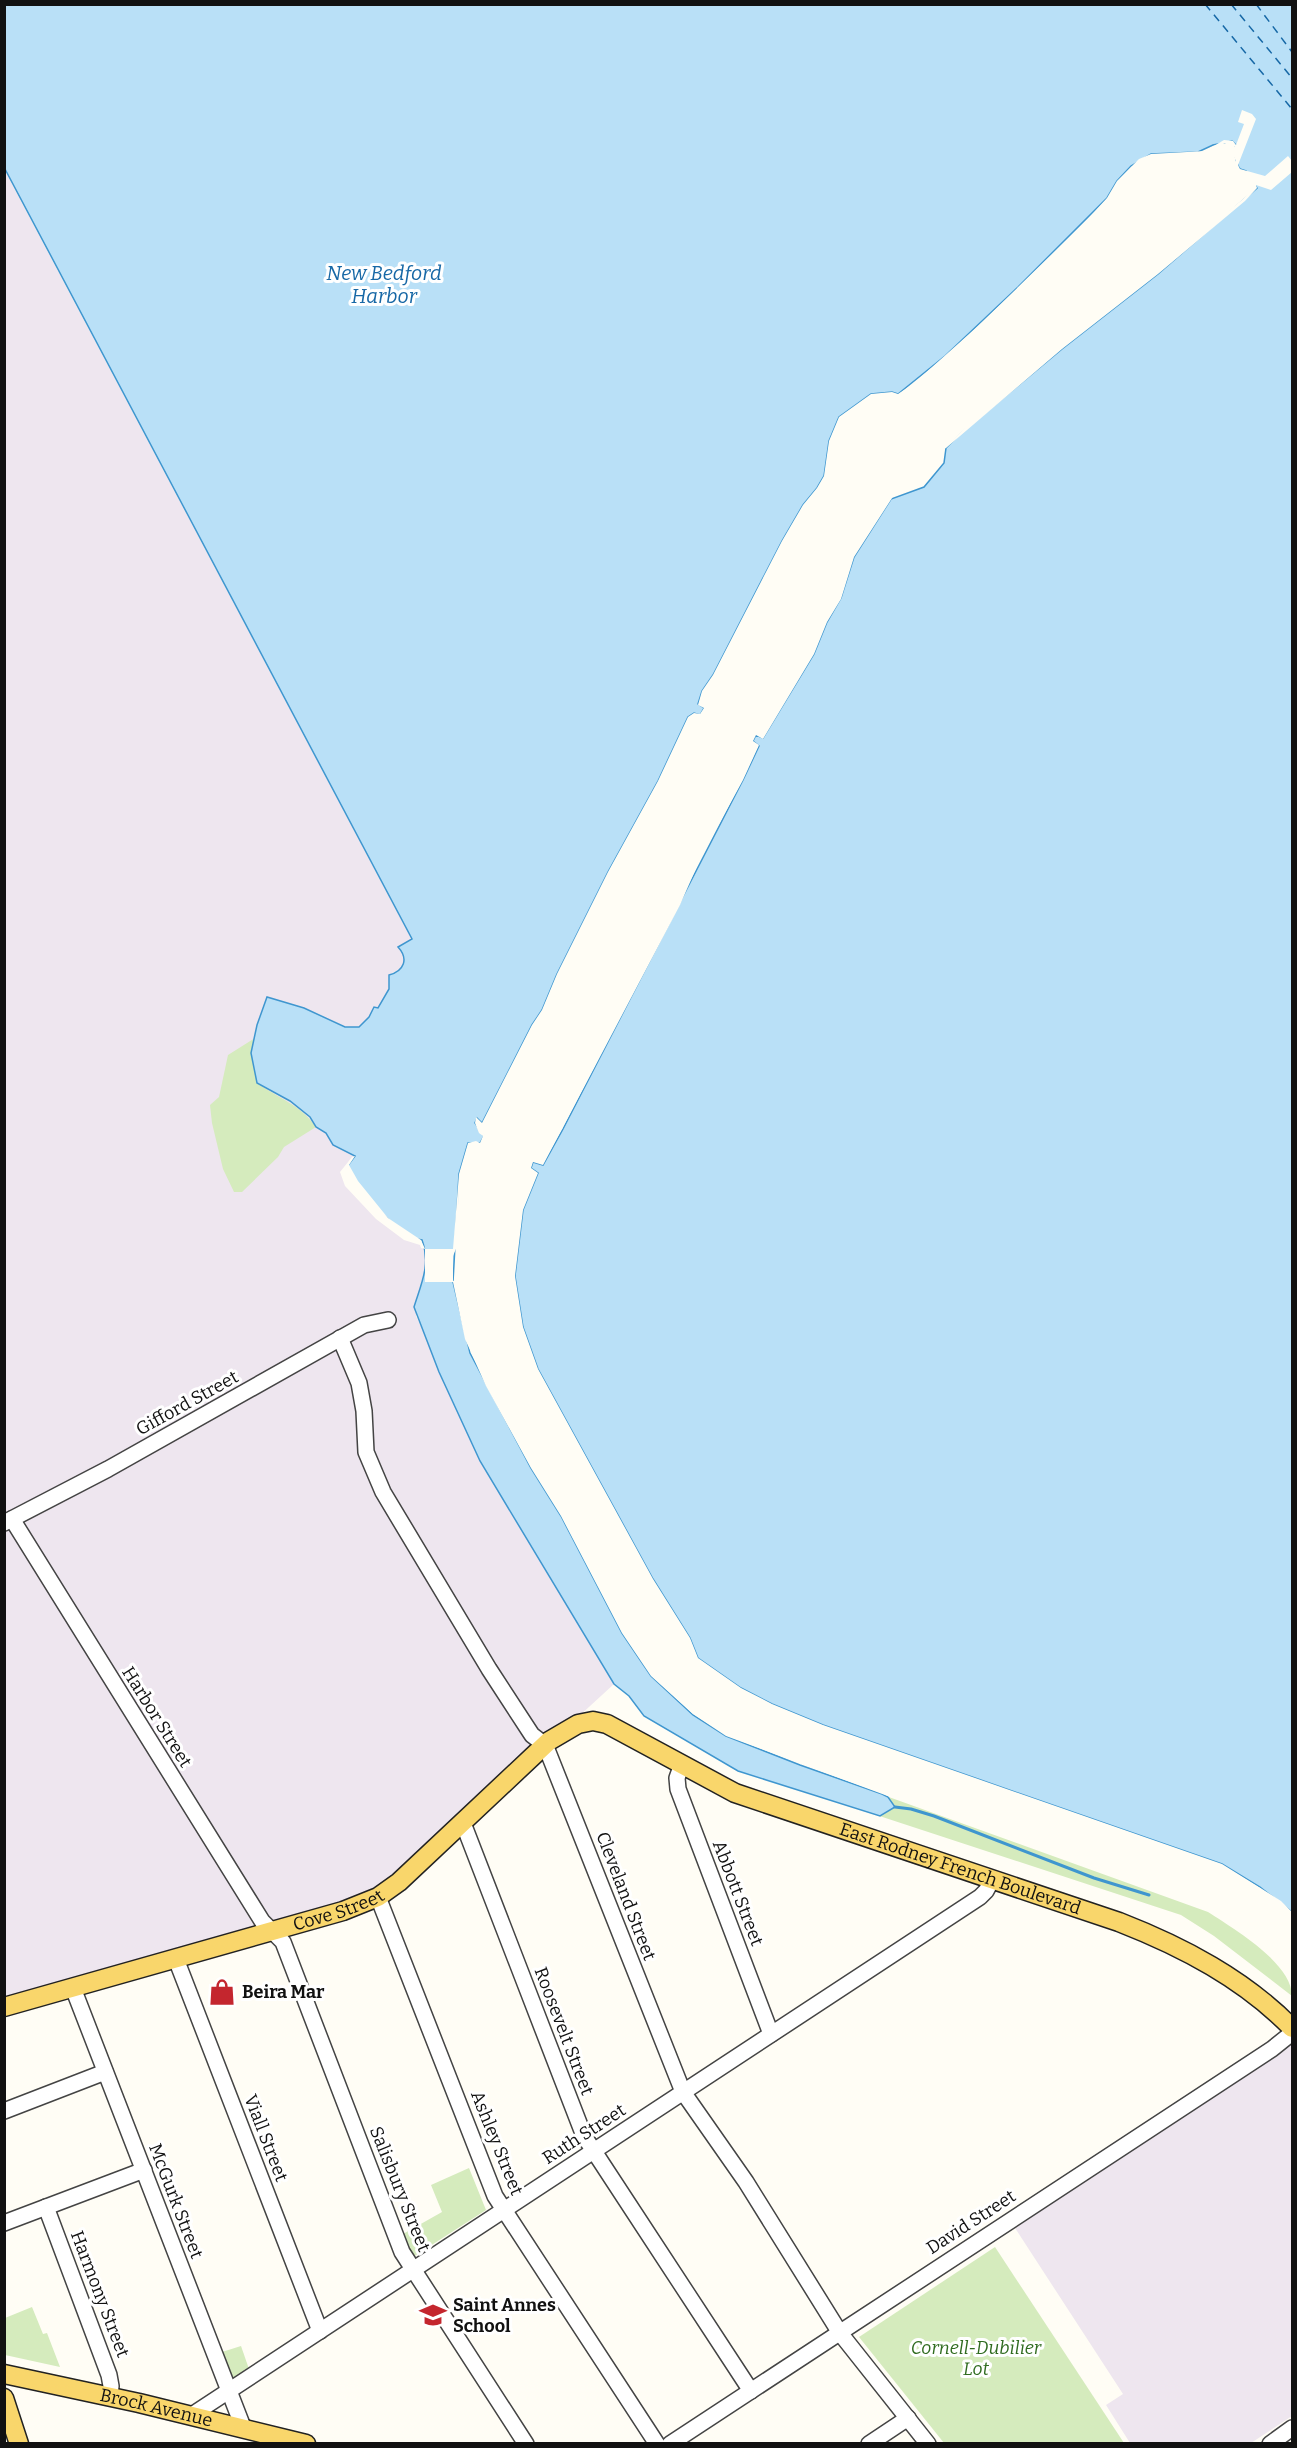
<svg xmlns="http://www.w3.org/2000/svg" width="1297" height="2448" viewBox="0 0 1297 2448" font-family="Bitter,serif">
  <rect width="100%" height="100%" fill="#fffdf5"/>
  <!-- industrial -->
  <g fill="#eee6ef">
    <path d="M4 169 412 940 402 951 405 962 401 968 389 975 390 989 378 1009 374 1007 369 1017 359 1027H346L304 1008 257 1025 255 1038 316 1127 326 1133 333 1145 355 1156 425 1249V1282L418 1296 416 1316 429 1343 439 1372 480 1461 614 1684 392 1888 4 2007Z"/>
    <path d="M1290 2045 1292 2046V2416L1251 2443H1130L1106 2405 1123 2394 1015 2228Z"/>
  </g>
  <!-- green -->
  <g fill="#d5ebbd">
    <path d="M255 1038 251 1053 257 1083C278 1098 301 1105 316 1127L284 1147 278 1157 242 1192H234L223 1169 212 1123 210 1105 219 1097 228 1055Z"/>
    <path d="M836 1778 1208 1912C1234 1929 1292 1963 1292 1996L1214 1936 1181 1915 785 1785Z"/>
    <path d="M469 2168 486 2210 413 2257 403 2234 442 2212 431 2185Z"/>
    <path d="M995 2247 1124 2443H944L859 2337Z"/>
    <path d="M32 2307 43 2334 47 2333 60 2367 5 2355V2318Z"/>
    <path d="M241 2346 249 2369 233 2378 222 2352Z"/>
  </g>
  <!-- water -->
  <path fill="#b9e0f7" stroke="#3f96cf" stroke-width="1.5" d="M4 5H1292V1912L1260 1887 1222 1864 823 1725 772 1704 741 1688 698 1658 690 1638 653 1579 538 1369 523 1327 515 1276 523 1210 538 1173 531 1168 533 1162 543 1165 563 1129 743 780 759 746 753 741 756 735 763 738 814 654 827 622 841 598 854 557 891 499 924 487 944 463 946 448 961 433 1062 349 1158 274 1257 188 1246 171 1240 169 1238 166 1234 152 1236 145 1232 141 1213 145 1198 152 1151 154 1131 166 1117 181 1107 198 1018 287 945 356 898 394 892 392 871 394 839 417 829 441 824 476 817 488 803 505 782 541 713 675 702 691 698 704 704 708 700 715 694 713 688 717 658 781 608 872 557 974 542 1010 532 1025 482 1123 477 1118 475 1123 484 1136 480 1143H468L459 1174 453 1282 470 1353 531 1468 561 1516 622 1633 651 1676 693 1715 726 1736 800 1765 882 1794 888 1797 895 1807 880 1816 738 1771 644 1716 629 1696 614 1684 480 1461 439 1372 414 1307C421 1284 431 1265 422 1240L405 1237 343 1172 355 1156 333 1145 326 1133 316 1127 310 1117 290 1101 257 1083 251 1053 257 1025 267 997 304 1008 345 1027H359L369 1017 374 1007 378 1008 389 989V975C404 971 409 959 398 947L412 939 5 169Z"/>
  <!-- pier -->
  <g fill="#fffdf5">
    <path d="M1242 110 1252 114 1256 119 1238 165 1240 169 1265 176 1288 156 1292 161V172L1271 190 1256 185 1257 188 1245 201 1158 274 1062 349 946 448 943 449 980 413 1243 199 1254 188 1245 174 1238 172 1235 167 1236 161 1231 151 1235 146 1225 143 1205 154 1151 157 1141 162 1120 183 1109 200 1087 224 979 330 915 386 898 397 892 395 872 397 841 419 832 442 827 478 820 490 805 507 785 543 716 677 704 692 701 703 707 706 701 717 695 716 690 719 661 782 611 873 560 976 545 1012 535 1026 485 1125 482 1126 478 1123 486 1137 482 1146H470L462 1175 459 1191 458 1244 453 1256V1281L456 1280 460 1295 473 1352 534 1467 564 1515 625 1632 653 1674 694 1712 727 1733 801 1762 883 1791 893 1798 726 1736 693 1714 651 1676 622 1633 561 1516 531 1468 486 1386 465 1339 453 1282H425V1249L421 1248 420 1245 404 1240 376 1219 345 1186 340 1172 352 1157 355 1156 349 1165 358 1181 388 1218 421 1240 425 1249H453L459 1174 468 1143 476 1141 480 1143 483 1136 479 1133 475 1123 476 1117 482 1123 532 1025 542 1010 557 974 608 872 658 781 688 717 694 713 700 714 704 708 698 705 702 691 713 675 782 541 803 505 817 488 824 476 829 441 839 417 871 394 892 392 898 394 913 384 977 327 1085 222 1107 198 1117 181 1139 159 1151 154 1205 151 1224 140 1233 141 1236 145 1244 124 1238 122Z"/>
    <path d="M894 495 854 557 841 599 827 622 814 654 763 739 756 735 753 741 759 745 743 780 701 857 680 905 543 1165 533 1162 531 1168 538 1173 523 1210 515 1276 523 1327 538 1369 653 1579 690 1638 698 1658 741 1688 772 1704 823 1725 1222 1864 1281 1901 1292 1912V1915L1258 1889 1221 1867 822 1728 771 1707 740 1691 696 1660 687 1639 650 1580 535 1371 521 1328 512 1276 520 1209 534 1174 528 1169 531 1161 534 1159 541 1162 560 1127 740 779 755 746 750 743V740L755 732 762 735 812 652 825 621 839 597 852 556 889 497Z"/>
  </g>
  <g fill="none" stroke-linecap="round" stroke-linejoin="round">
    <!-- stream -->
    <path stroke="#3f96cf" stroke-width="3" d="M895 1807 911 1809 934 1816 1094 1878 1149 1895"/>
    <!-- ferry -->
    <g stroke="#1768a6" stroke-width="1.5" stroke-dasharray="8 6" stroke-linecap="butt">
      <path d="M1205 4 1292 109"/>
      <path d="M1231 4 1292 78"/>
      <path d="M1256 4 1292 52"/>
    </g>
    <defs>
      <g id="minor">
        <path d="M340 1338 359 1383 364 1411 366 1452 383 1492 489 1669 532 1735 545 1745 548 1752 683 2092 746 2182 840 2333 928 2444"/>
        <path d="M12 1519 262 1921 283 1942 402 2252 526 2444"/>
        <path d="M4 1523 108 1469 364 1325 388 1320"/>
        <path d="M682 1764 677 1778 678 1789 771 2034"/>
        <path d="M463 1823 584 2136 751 2391"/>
        <path d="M378 1897 495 2196 657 2444"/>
        <path d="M176 1959 320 2331"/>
        <path d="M73 1988 243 2427"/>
        <path d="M4 2111 105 2072"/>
        <path d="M46 2207 109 2375 111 2386 110 2396"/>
        <path d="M4 2223 144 2170"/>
        <path d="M192 2415 980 1897 986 1891 992 1880"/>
        <path d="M670 2444 1272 2049 1292 2033"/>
        <path d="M869 2444 908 2418"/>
        <path d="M1270 2444 1292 2428"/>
      </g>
      <g id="major">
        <path id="s1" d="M4 2007 343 1911 378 1897 399 1882 549 1741 578 1724 593 1721 607 1724 735 1793 1119 1922C1183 1947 1244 1979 1292 2028"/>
        <path id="s2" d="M4 2374 139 2403 306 2444"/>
        <path d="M4 2398 19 2444"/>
      </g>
    </defs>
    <!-- minor casing -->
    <use href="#minor" stroke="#444" stroke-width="18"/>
    <!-- major casing -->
    <use href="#major" stroke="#222" stroke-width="21"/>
    <!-- minor -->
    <use href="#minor" stroke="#fff" stroke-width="15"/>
    <!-- major -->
    <use href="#major" stroke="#f9d66b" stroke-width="18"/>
  </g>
  <!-- icons -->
  <defs>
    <symbol id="shop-bare" viewBox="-9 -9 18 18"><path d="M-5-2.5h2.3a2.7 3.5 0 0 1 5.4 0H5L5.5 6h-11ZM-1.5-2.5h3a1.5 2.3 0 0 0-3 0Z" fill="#c4262e" stroke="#fff" stroke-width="2.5" paint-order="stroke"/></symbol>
    <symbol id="school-bare" viewBox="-9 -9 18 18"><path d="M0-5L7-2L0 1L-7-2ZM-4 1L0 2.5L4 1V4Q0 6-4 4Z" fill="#c4262e" stroke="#fff" stroke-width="2.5" paint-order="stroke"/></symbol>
  </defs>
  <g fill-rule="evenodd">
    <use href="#shop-bare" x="203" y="1973" width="38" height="38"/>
    <use href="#school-bare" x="414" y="2296" width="38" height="38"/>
  </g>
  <g text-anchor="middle" stroke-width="6" stroke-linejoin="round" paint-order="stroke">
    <!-- street labels -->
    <g font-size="18" fill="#111" stroke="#fff">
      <text transform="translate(187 1403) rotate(-29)" y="6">Gifford Street</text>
      <text transform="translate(157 1717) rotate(58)" y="6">Harbor Street</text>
      <text dy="6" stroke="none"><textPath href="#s1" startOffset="1068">East Rodney French Boulevard</textPath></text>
      <text transform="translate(738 1893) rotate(69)" y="6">Abbott Street</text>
      <text transform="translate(626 1896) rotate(69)" y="6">Cleveland Street</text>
      <text dy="6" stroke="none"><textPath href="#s1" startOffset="348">Cove Street</textPath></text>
      <text transform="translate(564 2031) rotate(69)" y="6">Roosevelt Street</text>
      <text transform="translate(584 2134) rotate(-33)" y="6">Ruth Street</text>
      <text transform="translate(266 2138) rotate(69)" y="6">Viall Street</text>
      <text transform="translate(497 2143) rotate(68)" y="6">Ashley Street</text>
      <text transform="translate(400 2189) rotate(68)" y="6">Salisbury Street</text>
      <text transform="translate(176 2201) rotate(69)" y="6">McGurk Street</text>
      <text transform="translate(971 2222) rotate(-33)" y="6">David Street</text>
      <text transform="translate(100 2294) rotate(69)" y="6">Harmony Street</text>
      <text dy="6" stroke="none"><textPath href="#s2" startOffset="156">Brock Avenue</textPath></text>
    </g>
    <!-- poi labels -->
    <g font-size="18" font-weight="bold" fill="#111" stroke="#fff" text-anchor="start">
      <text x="242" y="1998">Beira Mar</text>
      <text x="453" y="2311">Saint Annes<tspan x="453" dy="21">School</tspan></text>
    </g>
    <!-- park labels -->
    <g font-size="18" font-style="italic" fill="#2f6b1f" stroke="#fff">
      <text x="976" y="2354">Cornell-Dubilier<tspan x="976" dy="21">Lot</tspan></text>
    </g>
    <!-- water labels -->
    <g font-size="20" font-style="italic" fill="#1768a6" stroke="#fff">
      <text x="384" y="280">New Bedford<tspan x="384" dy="23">Harbor</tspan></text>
    </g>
  </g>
  <!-- border -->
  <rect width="1297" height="2448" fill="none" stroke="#111111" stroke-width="12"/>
</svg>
